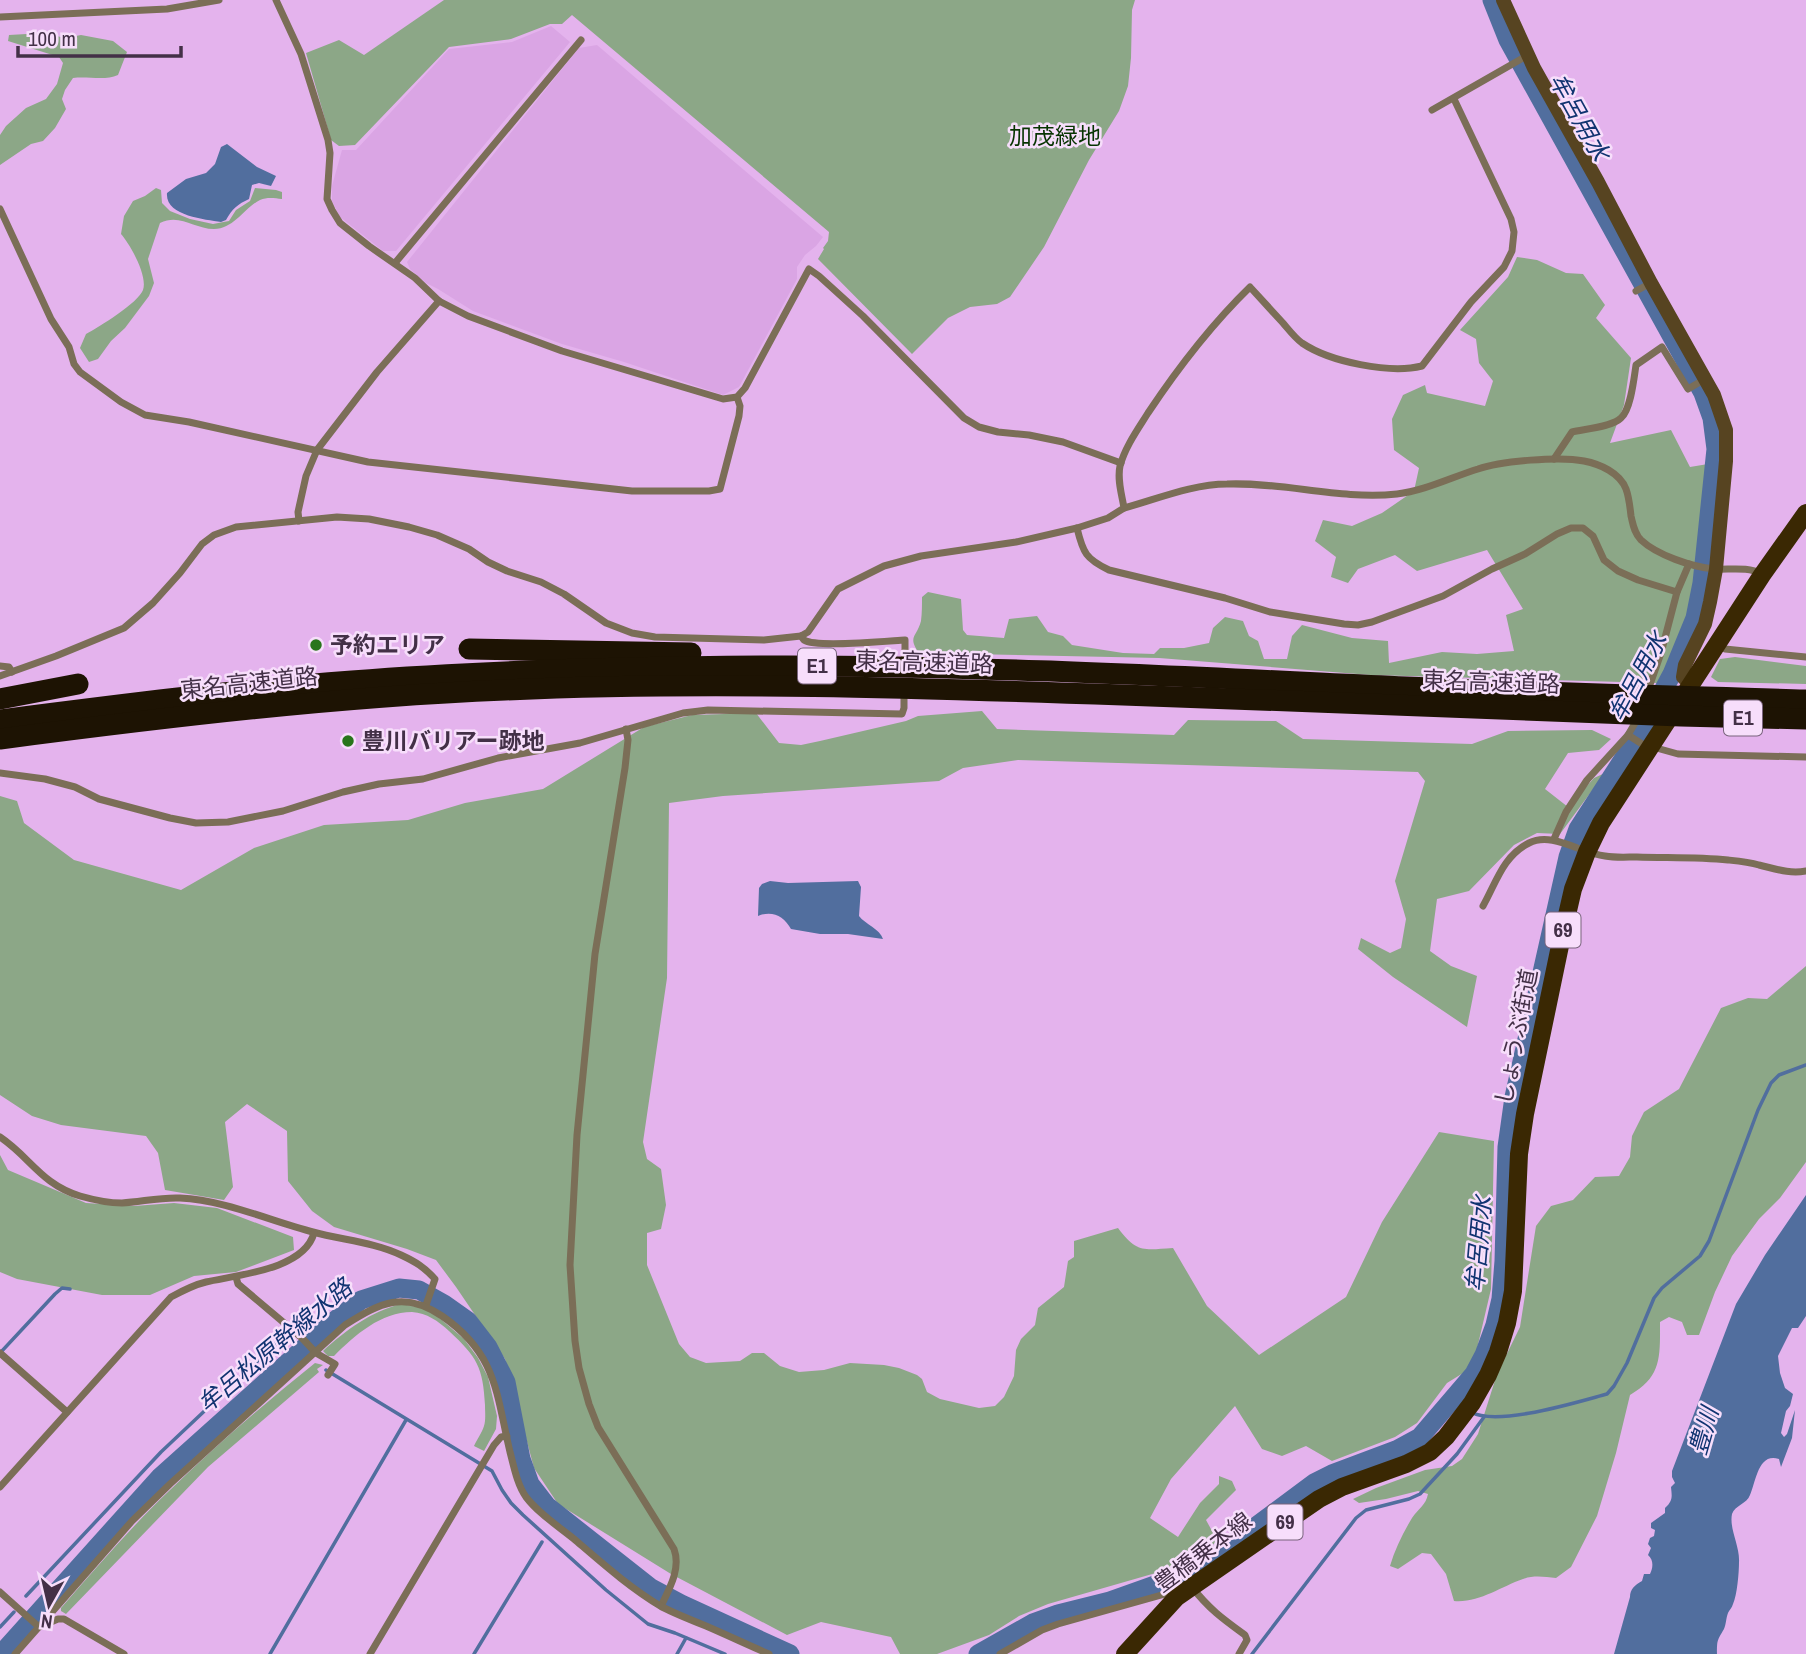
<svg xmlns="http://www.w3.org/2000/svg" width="1806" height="1654" viewBox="0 0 1806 1654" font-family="'Archivo Narrow','Noto Sans JP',sans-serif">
  <rect width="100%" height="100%" fill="#e4b3ed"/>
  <!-- built -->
  <g fill="#daa5e4">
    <path d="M551 26 570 42 396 251H383L340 217 332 201V186L342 150H356L449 49 512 42Z"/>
    <path d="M597 45 823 237 816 246 805 255 797 267V279L739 387 723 395 624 362 562 344 473 311 438 289 426 283 410 269 407 262 579 48Z"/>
    <path d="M1465 1377 1469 1383 1459 1410 1434 1438 1416 1444 1429 1431 1421 1424 1453 1384Z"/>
  </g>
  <!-- green -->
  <g fill="#8ca787">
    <path d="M444 0H1135L1132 10 1131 58 1128 86 1119 111 1089 160 1044 247 1010 297 997 304 970 307 948 318 912 354 818 259 824 249 823 248 828 241 829 232 572 15 562 24H550L511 39 449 47 355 145 339 146 331 140 306 53 339 40 364 55Z"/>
    <path d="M44 33 65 38 81 35 113 41 127 52 118 75C105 81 88 76 73 78L65 90 62 99 66 109 55 128 43 141 31 144 0 165V135L6 126 26 108 46 99 57 84 63 63 59 57 8 41 9 35Z"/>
    <path d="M156 188 161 190 162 203 170 211 190 219 213 224 229 221 236 210 250 201 255 188 276 190 282 192V199C274 198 267 197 260 200 244 208 234 229 214 229 194 229 180 213 160 223L148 259 154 283 149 296 125 328 111 341 98 359 89 362 80 348 86 334C99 327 138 303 143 290 148 276 130 244 121 234L124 216 133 201 145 196Z"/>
    <path d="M1517 257 1537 260 1566 273 1583 274 1605 305 1596 318 1631 358 1624 405 1610 443 1671 430 1690 467 1708 464C1701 527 1697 633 1657 683L1370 675 1159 658 919 653C907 636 917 637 921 621 922 613 922 605 922 597L928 592 961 599 963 630 967 635 1004 638 1009 619 1037 616 1048 632 1063 636 1072 645 1123 653 1154 654 1160 648H1184L1209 643 1213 628 1225 617 1243 621 1249 636 1258 641 1264 659H1287L1292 636 1302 625 1352 638 1388 641 1389 663 1442 652 1477 654 1514 651 1506 615 1523 609 1487 550 1417 571 1395 555 1358 569 1348 583 1331 577 1336 557 1315 541 1323 520 1352 526 1382 513 1414 491 1419 468 1394 450 1392 419 1403 395 1425 385 1427 393 1485 406 1493 381 1479 363 1476 339 1460 330 1508 277Z"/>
    <path d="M1735 657 1806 666V684L1718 682 1711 677 1720 659Z"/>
    <path d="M982 711 997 729 1174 735 1188 720 1276 721 1303 739 1472 744 1508 731 1592 730 1611 739 1599 750 1568 753 1545 789 1568 807 1594 778 1605 773 1560 834 1537 833 1514 845 1469 891 1437 899 1430 951 1451 966 1477 976 1467 1027 1393 977 1358 949 1361 938 1390 953 1401 948 1406 919 1395 881 1425 781 1418 772 1018 760 963 768 939 781 723 796 669 803 667 978 643 1142 647 1159 661 1169 666 1205 661 1229 647 1233V1265L679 1344 690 1357 706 1363 740 1361 752 1353H764L780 1366 799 1372 824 1370 850 1363 884 1365 899 1368 917 1375 922 1379 927 1392 940 1399 979 1408 995 1406 1004 1397 1014 1376 1016 1350 1021 1339 1035 1325 1038 1308 1064 1287 1068 1261 1074 1257V1241L1118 1228C1137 1253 1143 1250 1173 1248L1207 1306 1259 1355 1346 1297 1382 1222 1439 1132 1494 1141 1491 1289 1476 1353 1468 1370 1447 1383 1417 1423 1395 1437 1332 1461 1306 1446 1282 1456 1262 1449 1235 1406 1171 1479 1150 1518 1178 1537 1200 1503 1219 1484V1476L1232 1481 1236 1490 1206 1520 1217 1540 1208 1551 1187 1564 1048 1604 1019 1616 989 1635 937 1654H900L891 1637 821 1622 787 1635 671 1574 558 1504 534 1468 505 1359 456 1287 436 1260 407 1249 334 1227 312 1211 288 1181 287 1131 247 1104 225 1122 233 1187 224 1200 165 1190 158 1153 146 1136 61 1125 32 1116 0 1095V796L17 801 24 823 74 860 181 890 254 848 324 825 408 820 465 803 543 789 644 727 692 715 756 713 779 743 801 745 820 741 906 721 918 716Z"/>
    <path d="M1806 966V1162L1780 1198 1759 1219 1732 1256 1715 1292 1699 1335H1687L1682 1322 1669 1317 1660 1322C1660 1356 1662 1377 1630 1395L1616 1453 1597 1516 1571 1567 1556 1578C1545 1577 1534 1575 1523 1579 1500 1587 1479 1603 1454 1601L1446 1574 1431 1554 1422 1553 1398 1569 1390 1566C1395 1549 1403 1533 1412 1518 1418 1509 1426 1505 1428 1494L1418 1491 1386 1499 1359 1503 1353 1499 1376 1488 1425 1470 1452 1466 1462 1459 1478 1434 1497 1374 1520 1327 1536 1226 1551 1206 1573 1200 1595 1177 1619 1176 1630 1157 1632 1136 1644 1112 1679 1089 1721 1008 1748 998 1767 999Z"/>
    <path d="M0 1155 8 1170 86 1203 134 1206 174 1203 217 1208 293 1237 294 1250 236 1272 194 1276 150 1295H102L17 1279 0 1272Z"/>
    <path d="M401 1304 423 1308 437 1316 464 1339 478 1358 488 1377 497 1416 496 1429 484 1451 474 1446C477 1439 482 1433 484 1426 486 1420 485 1412 485 1405 483 1367 477 1357 449 1331 438 1321 427 1313 412 1312 381 1312 355 1335 334 1356H328L323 1351C346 1330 370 1312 401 1304Z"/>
    <path d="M315 1363 323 1365 317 1369 319 1372 208 1467 66 1614 61 1611V1608C96 1568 131 1527 170 1490 216 1445 265 1403 315 1363Z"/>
  </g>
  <!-- water -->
  <g fill="#516e9e">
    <path d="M227 144 257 167 276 176 271 186 259 183 252 185 249 199C238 204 232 209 226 220L221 222C205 219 165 216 167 193L186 179 206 173 215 164 221 147Z"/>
    <path d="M770 881 788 883 858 881 861 887 859 916C865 924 880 929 883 939L848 934H820L791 929C784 916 772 910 758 916L759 888 762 884Z"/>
    <path d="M1806 1195V1316L1798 1328H1792L1778 1356 1780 1373 1785 1388 1793 1394 1790 1406 1786 1411 1781 1433 1784 1437 1787 1434 1795 1410 1792 1438 1781 1467 1779 1459C1758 1452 1756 1482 1750 1495 1747 1504 1735 1505 1732 1514 1729 1529 1740 1546 1739 1562 1739 1573 1737 1595 1733 1604 1732 1608 1729 1610 1728 1613 1726 1618 1726 1625 1724 1629 1717 1641 1717 1640 1717 1654H1614L1630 1597C1630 1589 1635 1585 1642 1581L1644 1574H1650C1653 1568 1654 1560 1648 1555L1651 1548 1648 1544 1650 1538 1654 1536 1655 1530 1651 1528V1523L1665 1513V1508C1673 1501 1672 1497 1671 1487L1675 1483 1672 1477V1471L1736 1304 1765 1255Z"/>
  </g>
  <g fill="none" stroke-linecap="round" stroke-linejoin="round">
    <!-- stream -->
    <g stroke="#516e9e" stroke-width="3.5">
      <path d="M0 1353 55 1294 62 1288 70 1289"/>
      <path d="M326 1370 492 1471 502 1490 511 1503 523 1515 606 1590 648 1624 675 1633 725 1654"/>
      <path d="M1452 1399 1462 1406"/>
      <path d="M1471 1412C1497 1427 1577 1402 1607 1394L1614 1386 1627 1363 1654 1298 1662 1288 1700 1256 1709 1241 1758 1110 1771 1083 1779 1075 1806 1065"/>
      <path d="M26 1596 161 1452 283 1337"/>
      <path d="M0 1627 14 1612"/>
      <path d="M270 1654 406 1420"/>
      <path d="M474 1654 542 1542"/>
      <path d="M677 1654 686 1638"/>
      <path d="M1252 1654 1356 1518 1366 1510 1409 1499 1420 1494 1457 1454 1484 1417"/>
    </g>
    <!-- river -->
    <g stroke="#516e9e" stroke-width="19">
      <path d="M1 1654 160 1477 333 1322 361 1300 399 1288 419 1290 444 1304 468 1321 488 1347 506 1382 521 1459 530 1484 547 1506 651 1588 681 1604 790 1654"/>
      <path d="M978 1654 1033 1623 1058 1614 1110 1601 1183 1575 1216 1556 1314 1483 1332 1474 1396 1450 1420 1437 1474 1374 1484 1355 1495 1325 1501 1299 1504 1261 1507 1147 1514 1097 1568 857 1578 829 1642 730 1672 674 1695 618 1702 583 1716 449 1712 418 1703 393 1508 40 1492 0"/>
    </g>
    <!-- street -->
    <g stroke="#7b6e57" stroke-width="7">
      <path d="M276 0 301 54 328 140 330 153 327 199 332 210 340 223 369 246 415 278 439 301 468 316 562 351 723 399 737 397 745 388 809 269 819 276 863 316 964 418 979 427 998 432 1029 435 1063 442 1121 463"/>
      <path d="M0 17 167 9 219 0"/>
      <path d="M1432 110 1523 58"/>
      <path d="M0 209 51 319 69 347 74 364 80 372 121 402 145 415 189 422 368 462 632 491H709L720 489 739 416 740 406 737 397"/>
      <path d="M395 263 581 40"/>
      <path d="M1636 291 1647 285"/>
      <path d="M1554 459 1572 432C1585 429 1612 427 1621 418 1631 409 1634 378 1636 365L1662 347 1688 389 1705 379"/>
      <path d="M1124 508C1157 499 1193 484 1227 484 1284 482 1340 500 1397 494 1424 491 1452 477 1478 469 1501 461 1560 456 1584 461 1600 464 1620 473 1626 489 1629 497 1630 507 1631 516 1633 524 1634 533 1641 540 1657 555 1692 567 1714 569 1729 570 1748 566 1761 574"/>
      <path d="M299 521 298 512 306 476 317 450 377 372 439 301"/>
      <path d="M1077 528C1083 553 1086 559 1109 570L1225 598 1270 612 1344 624 1358 625 1372 622 1443 596 1492 569 1525 554 1557 534 1571 528H1583L1593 536 1604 560 1618 571 1638 580 1677 592"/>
      <path d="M801 636C802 637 803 639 804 640 816 648 888 641 905 640V666"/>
      <path d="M1716 646 1725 649 1806 657"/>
      <path d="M0 666 9 667 12 672"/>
      <path d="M0 676 56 656 124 628 153 603 180 573 202 544 214 535 236 527 337 517 369 519 409 527 437 535 469 549 488 562 507 571 541 582 564 594 606 623 632 633 655 637 764 640 801 636 808 632 838 589 884 566 921 556 1016 542 1077 528 1108 518 1124 508C1122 495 1117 480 1120 466 1125 447 1138 429 1148 413 1178 368 1211 325 1250 287 1261 299 1272 311 1283 323 1289 330 1295 338 1302 343 1330 362 1390 374 1422 366L1471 302 1504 267 1512 251 1514 232 1511 219 1454 99"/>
      <path d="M1647 693 1661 653 1677 592 1689 564"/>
      <path d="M1638 718 1628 735 1642 744 1678 754 1806 757"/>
      <path d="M626 729 628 740 625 768 595 954 577 1135 570 1265 575 1341 579 1368 589 1404 598 1427 674 1549C681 1568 670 1588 661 1606"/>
      <path d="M0 773 45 779 75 787 99 799 170 818 196 823 228 822 283 811 343 792 379 784 423 779 498 758 580 743 683 713 708 710 902 714 904 708V691"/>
      <path d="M1554 839 1566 812 1587 780 1628 735"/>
      <path d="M1483 906C1496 883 1503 856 1529 843 1552 831 1580 853 1605 856 1616 858 1627 857 1637 857 1667 858 1698 857 1728 860 1738 861 1749 862 1759 865 1776 869 1789 874 1806 871"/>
      <path d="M0 1137C30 1157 41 1184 80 1196 94 1200 107 1203 122 1203 141 1202 160 1197 180 1198 225 1200 270 1221 313 1232 342 1240 374 1242 401 1255 416 1262 424 1267 435 1279L426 1305"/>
      <path d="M236 1277 238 1284 302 1338 316 1353 335 1364 328 1375"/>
      <path d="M0 1353 67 1412"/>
      <path d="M0 1487 171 1297C182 1291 193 1285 206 1282 236 1275 304 1270 314 1233"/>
      <path d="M1192 1587C1209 1609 1223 1619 1245 1635L1247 1640 1239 1654"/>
      <path d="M0 1592 39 1627 58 1619H64L124 1654"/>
      <path d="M15 1654 132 1521 170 1484 345 1325C380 1303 404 1290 442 1316 497 1354 496 1393 510 1452 514 1467 517 1484 526 1497 539 1514 558 1526 574 1539 602 1563 630 1588 662 1607 676 1614 691 1620 706 1626 727 1635 748 1645 769 1654"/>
      <path d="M370 1654 494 1445 501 1437 507 1436"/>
      <path d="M1000 1654 1042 1630 1058 1624 1165 1594 1177 1597"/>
    </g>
    <!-- secondary -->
    <path stroke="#574421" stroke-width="14" d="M1503 0 1534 68 1598 182 1651 283 1714 395 1726 430V461L1716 569 1710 602 1705 624 1685 665 1683 677 1691 685"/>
    <!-- primary -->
    <path stroke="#3a2803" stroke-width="18" d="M1125 1654 1177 1597 1319 1499 1342 1487 1406 1464 1430 1452 1446 1437 1472 1403 1488 1375 1498 1352 1507 1323 1513 1291 1519 1154 1525 1114 1561 941 1573 889 1587 852 1601 823 1762 575 1806 513"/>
    <!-- highway -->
    <g stroke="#1d1303" stroke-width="21">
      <path d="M469 649 691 653"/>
      <path d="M0 699 78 684"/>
      <path d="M0 720C117 705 234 690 352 681 488 670 625 667 761 666 976 665 1191 677 1406 687 1539 693 1673 696 1806 700"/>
      <path d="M0 739C168 717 336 697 505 690 711 681 917 688 1123 695 1309 702 1495 708 1681 716L1806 719"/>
    </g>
  </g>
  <!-- markers -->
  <g fill="#28751b" stroke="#f7defb" stroke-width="2.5">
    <circle cx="316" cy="645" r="7"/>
    <circle cx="348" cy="741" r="7"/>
  </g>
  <g text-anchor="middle" stroke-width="5" stroke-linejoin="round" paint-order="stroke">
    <!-- shield labels -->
    <g fill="#f7defb" stroke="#79647d" stroke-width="2">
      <rect x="798" y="648.5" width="38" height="35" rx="5"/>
      <rect x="1724" y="700.5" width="38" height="35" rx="5"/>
      <rect x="1545.5" y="912.5" width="35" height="35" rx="5"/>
      <rect x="1267.5" y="1504.5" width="35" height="35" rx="5"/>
    </g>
    <g font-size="21" font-weight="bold" fill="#433047">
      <text x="817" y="673">E1</text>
      <text x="1743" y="725">E1</text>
      <text x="1563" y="937">69</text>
      <text x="1285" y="1529">69</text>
    </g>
    <!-- park labels -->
    <g font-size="23" fill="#073401" stroke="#f7defb">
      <text x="1055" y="144">加茂緑地</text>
    </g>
    <!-- poi labels -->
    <g font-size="23" font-weight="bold" fill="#433047" stroke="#f7defb" text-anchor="start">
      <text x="330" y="653">予約エリア</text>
      <text x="362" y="749">豊川バリアー跡地</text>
    </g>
    <!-- street labels -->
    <g font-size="23" fill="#433047" stroke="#f7defb">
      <text transform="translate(924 662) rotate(2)" y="8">東名高速道路</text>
      <text transform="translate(1491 682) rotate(2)" y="8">東名高速道路</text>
      <text transform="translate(249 683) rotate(-6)" y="8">東名高速道路</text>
      <text transform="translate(1516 1037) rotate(-79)" y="8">しょうぶ街道</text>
      <text transform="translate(1203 1552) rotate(-37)" y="8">豊橋乗本線</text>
    </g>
    <!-- water labels -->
    <g font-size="24" font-style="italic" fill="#113471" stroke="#f7defb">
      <text transform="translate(1579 117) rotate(61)" y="8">牟呂用水</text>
      <text transform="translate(1638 677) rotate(-62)" y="8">牟呂用水</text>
      <text transform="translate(1479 1244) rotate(-85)" y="8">牟呂用水</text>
      <text transform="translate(275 1346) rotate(-40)" y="8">牟呂松原幹線水路</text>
      <text transform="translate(1704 1431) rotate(-74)" y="8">豊川</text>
    </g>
  </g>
  <!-- north arrow -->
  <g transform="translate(49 1605) rotate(188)" stroke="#f7defb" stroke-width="5" paint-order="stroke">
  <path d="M0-5L12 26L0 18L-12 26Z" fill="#433047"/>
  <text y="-10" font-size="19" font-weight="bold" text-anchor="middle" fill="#433047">N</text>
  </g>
  <!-- scale -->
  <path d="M18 46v10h163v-10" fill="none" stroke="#433047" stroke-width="3.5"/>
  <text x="28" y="46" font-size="21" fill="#433047" stroke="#f7defb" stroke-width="5" paint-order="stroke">100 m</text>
</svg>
